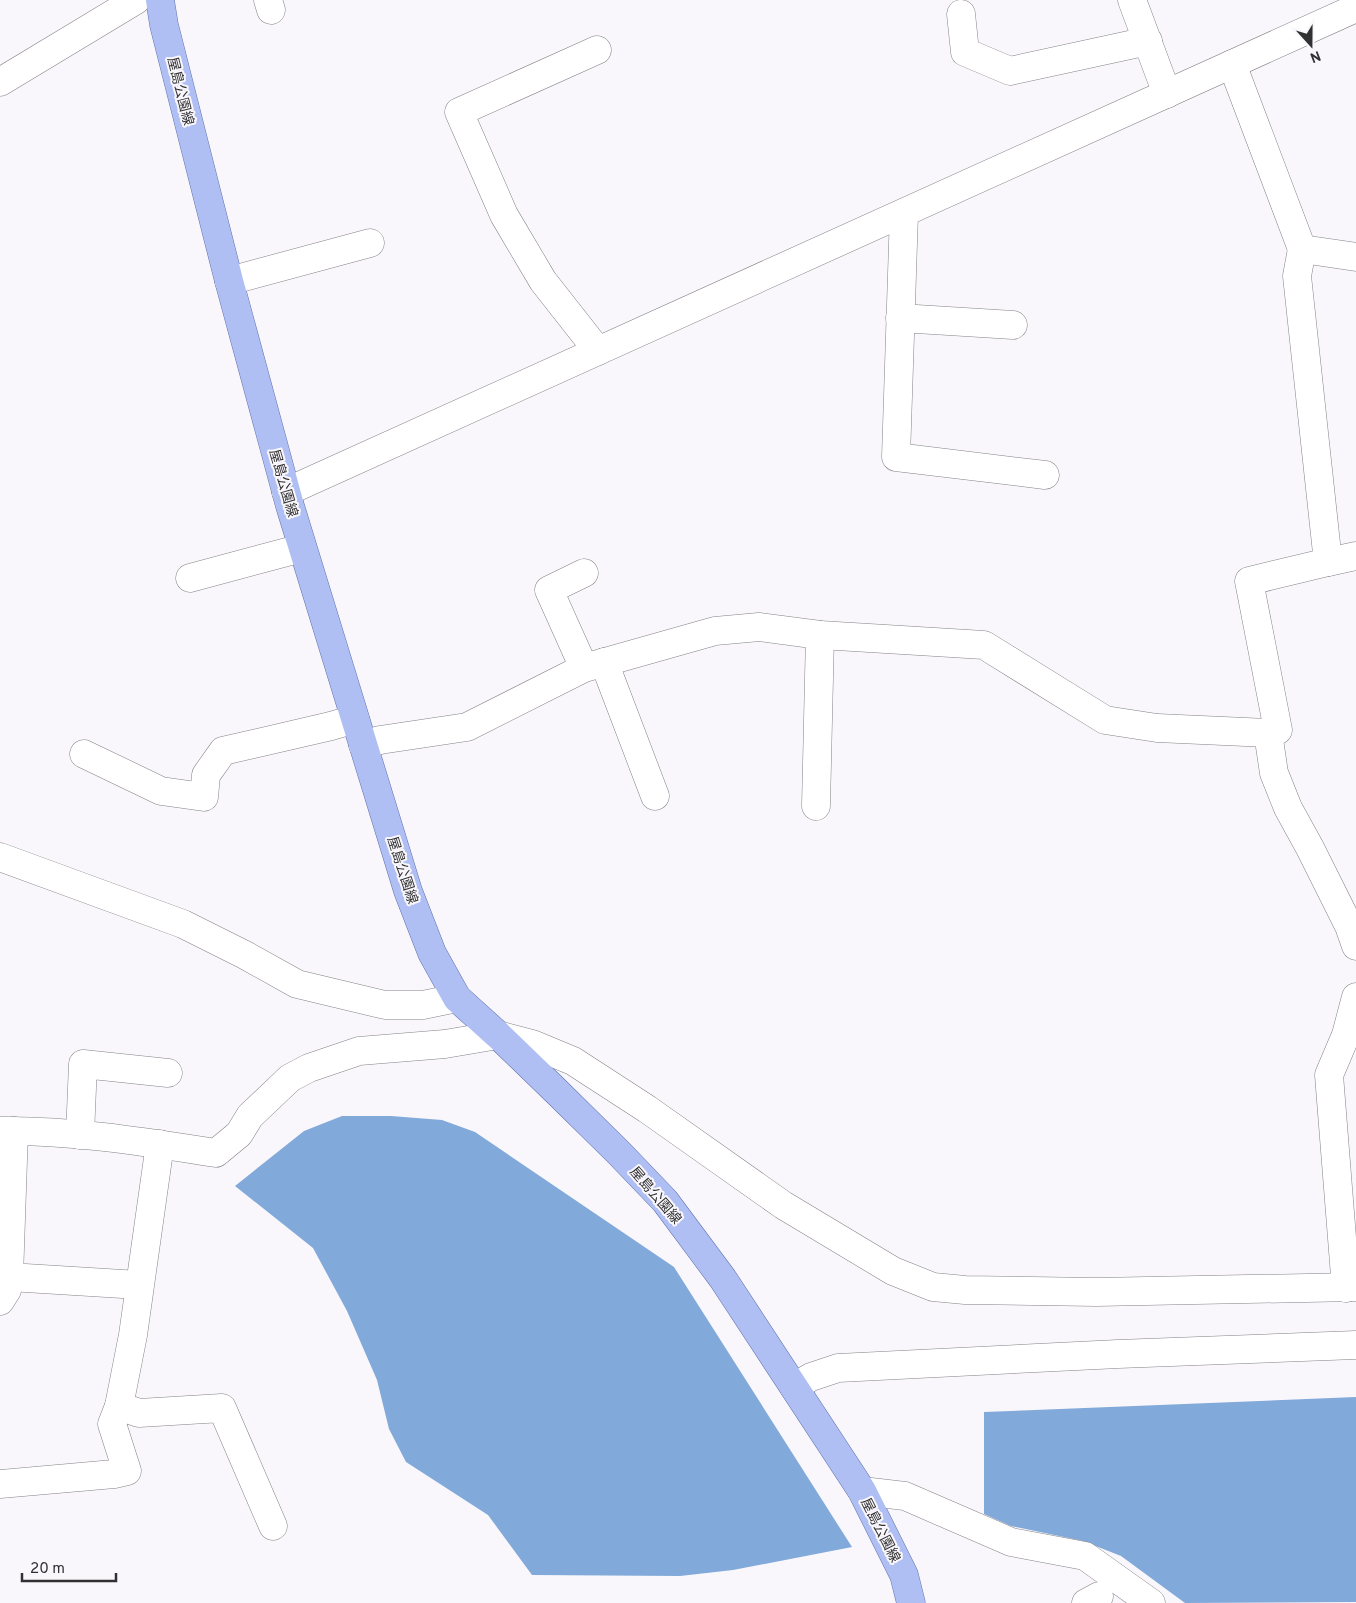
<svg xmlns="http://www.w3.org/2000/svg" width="1356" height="1603" viewBox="0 0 1356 1603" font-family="Overpass,'Noto Sans JP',sans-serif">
  <rect width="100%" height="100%" fill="#f9f7fc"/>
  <!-- water -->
  <g fill="#81a9d9">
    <path d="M342 1116H391L442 1120 475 1132 674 1267 852 1547 733 1570 680 1576 532 1575 488 1515 406 1462 389 1429 377 1380 347 1311 313 1248 235 1186 304 1131Z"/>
    <path d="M1356 1397V1602L1185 1603 1121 1556 1083 1541 1011 1526 984 1514V1412Z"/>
  </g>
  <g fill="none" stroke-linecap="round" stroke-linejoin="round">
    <defs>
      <g id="minor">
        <path d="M268 0 271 10"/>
        <path d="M1132 0 1167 94"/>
        <path d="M961 14 965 52 1010 71 1148 41"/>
        <path d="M597 50 459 112 504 215 543 281 598 351"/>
        <path d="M1232 64 1302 249 1356 257"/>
        <path d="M0 82 136 0"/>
        <path d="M904 213 896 457 1045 475"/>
        <path d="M1302 249 1297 276 1328 562"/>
        <path d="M229 281 370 243"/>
        <path d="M900 318 1013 325"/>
        <path d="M286 492 1356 8"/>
        <path d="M584 573 549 590 584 668"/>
        <path d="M190 578 302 548"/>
        <path d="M604 662 655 796"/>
        <path d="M1268 733 1278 730 1249 581 1328 562 1356 556"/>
        <path d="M363 745 380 740 467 727 584 668 715 631 759 627 820 635 984 645 1105 720 1157 728 1268 733 1274 773 1288 808 1310 848 1349 926 1356 946"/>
        <path d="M84 754 161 791 204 797 206 775 223 751 331 726 355 719"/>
        <path d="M816 806 820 635"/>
        <path d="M0 857 183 924 245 955 297 984 385 1005H423L457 998"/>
        <path d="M0 1131C72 1130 145 1142 216 1153L239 1134 250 1116 290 1078 309 1068 359 1051 445 1044 498 1035 532 1044 573 1061 647 1109 783 1205 893 1271 933 1287 965 1290 1096 1292 1356 1287"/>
        <path d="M14 1131 9 1277 139 1285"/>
        <path d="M80 1135 83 1064 168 1073"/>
        <path d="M1346 1288 1329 1075 1346 1035 1356 997"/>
        <path d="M0 1301 7 1290 9 1277"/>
        <path d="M794 1387 811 1377 838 1368 1118 1354 1356 1345"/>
        <path d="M119 1406 133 1335 160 1144"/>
        <path d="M0 1484 114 1474 127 1471 112 1424 119 1406 139 1413 222 1408 273 1526"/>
        <path d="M862 1491 905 1496 1011 1542 1085 1556 1151 1603"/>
        <path d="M1086 1603 1099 1596"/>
      </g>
      <path id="primary" d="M160 0 164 25 229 281 290 506 408 891 432 953 457 998 498 1035 556 1091 619 1153 665 1201 723 1279 862 1491 904 1575 911 1603"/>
    </defs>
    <!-- minor casing -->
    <use href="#minor" stroke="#848286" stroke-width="29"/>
    <!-- primary casing -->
    <use href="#primary" stroke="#6072ac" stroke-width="29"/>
    <!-- minor -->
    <use href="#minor" stroke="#fff" stroke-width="28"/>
    <!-- primary -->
    <use href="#primary" stroke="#afbff4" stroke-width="28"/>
  </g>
  <g text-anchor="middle" stroke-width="4" stroke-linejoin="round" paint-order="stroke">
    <!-- street labels -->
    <g font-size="14" fill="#313132" stroke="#f9f7fc">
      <text transform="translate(181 91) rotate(76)" y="5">屋島公園線</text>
      <text transform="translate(284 483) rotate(74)" y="5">屋島公園線</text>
      <text transform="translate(403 870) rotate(72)" y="5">屋島公園線</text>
      <text transform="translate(656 1195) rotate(49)" y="5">屋島公園線</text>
      <text transform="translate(881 1530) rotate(63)" y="5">屋島公園線</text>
    </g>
  </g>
  <!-- north arrow -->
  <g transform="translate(1311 45) rotate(159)" stroke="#f9f7fc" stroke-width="4" paint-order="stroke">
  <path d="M0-4L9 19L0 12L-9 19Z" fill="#313132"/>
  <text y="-8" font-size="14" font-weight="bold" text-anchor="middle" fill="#313132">N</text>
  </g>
  <!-- scale -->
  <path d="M22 1573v8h94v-8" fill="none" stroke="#313132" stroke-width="2.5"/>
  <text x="30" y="1573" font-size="15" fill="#313132" stroke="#f9f7fc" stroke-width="4" paint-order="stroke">20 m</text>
</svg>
